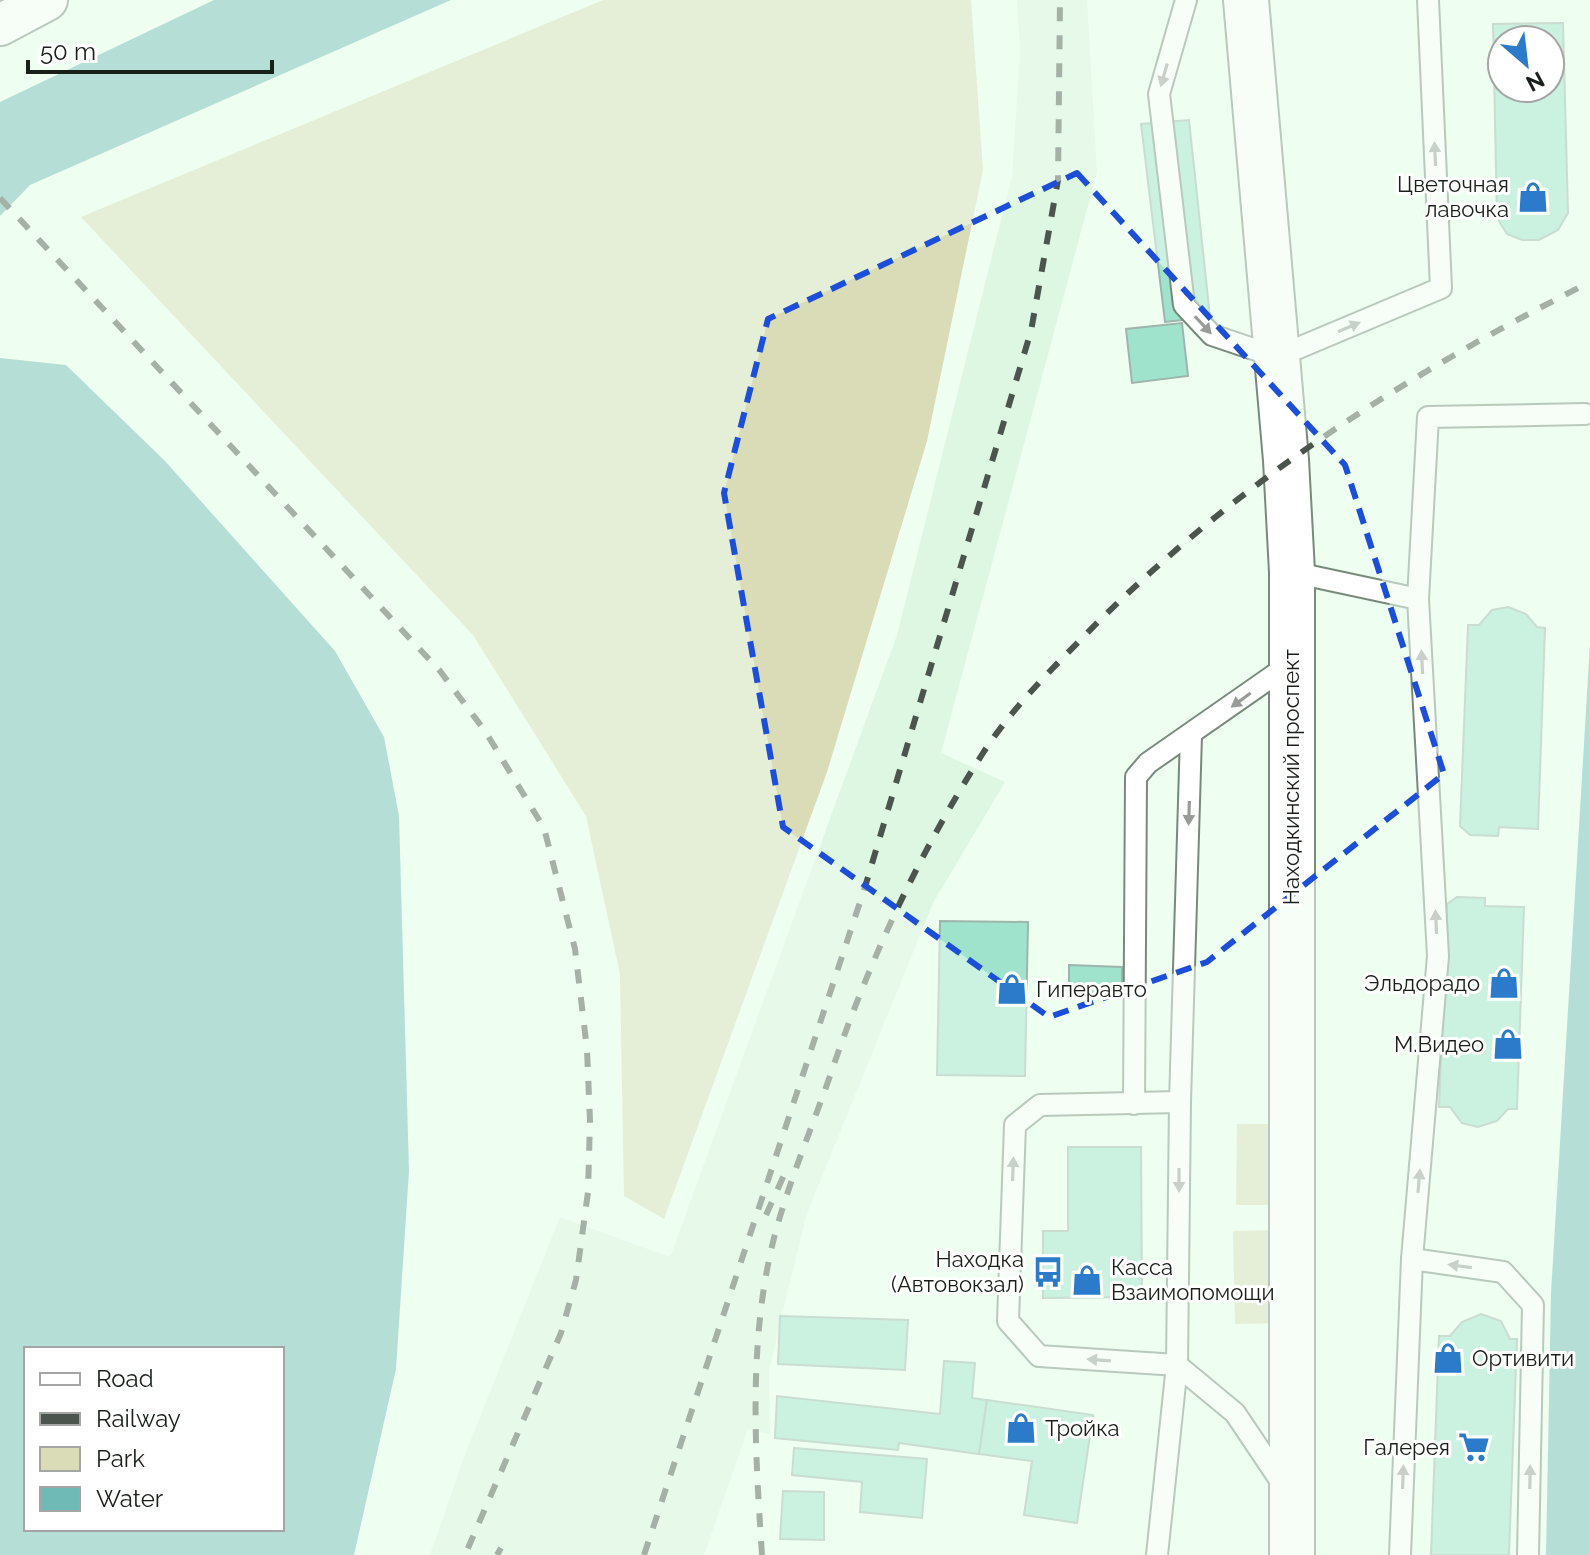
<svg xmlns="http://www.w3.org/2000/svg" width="1590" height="1555" viewBox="0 0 1590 1555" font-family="Raleway,sans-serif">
  <rect width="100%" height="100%" fill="#eefef1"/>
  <!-- built -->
  <path fill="#ddf7e2" d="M1017 0H1087L1097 172 941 753 1005 782 933 903 806 1216 769 1370 770 1434 748 1429 704 1555H430L464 1457 560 1217 670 1257 897 635 1012 176 1020 52Z"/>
  <!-- green -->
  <g fill="#d9dcb7">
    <path d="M603 0H971L983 170 927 441 827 772 664 1219 624 1196 620 974 586 816 473 635 81 217Z"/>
    <path d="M1237 1124H1283L1282 1205H1236Z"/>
    <path d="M1284 1230 1285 1323 1235 1324 1233 1231Z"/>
  </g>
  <!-- water -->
  <g fill="#6fbab6" fill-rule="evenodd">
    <path d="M214 0H451L30 185 0 216V102Z"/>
    <path d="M0 358 66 365 165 461 335 651 384 737 399 816 409 1171 396 1369 354 1555H0ZM282 1349V1529H26V1349Z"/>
    <path d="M1590 644V1555H1546L1551 1293Z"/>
  </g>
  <!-- building -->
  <g fill="#9fe3cc" stroke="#9db5ac" stroke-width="2" fill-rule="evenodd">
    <path d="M1563 23 1568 213 1558 230 1539 240H1522L1507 234 1497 218 1493 24ZM1502 40H1550V88H1502Z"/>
    <path d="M1189 120 1210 317 1165 322 1141 124Z"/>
    <path d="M1182 323 1188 376 1132 383 1126 329Z"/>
    <path d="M1508 607 1526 614 1537 627 1545 628 1538 829 1499 827 1498 836 1470 835 1460 826 1468 625H1479L1492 610Z"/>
    <path d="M1457 897 1485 898V906L1524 907 1517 1109H1508L1497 1121 1478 1127 1462 1123 1450 1107H1439L1447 904Z"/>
    <path d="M940 921 1028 922 1025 1076 937 1075Z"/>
    <path d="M1069 965 1122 967V996L1069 995Z"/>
    <path d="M1068 1147H1141L1142 1297 1043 1298V1231H1068Z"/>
    <path d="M1481 1314 1501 1321 1510 1339H1517L1509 1555H1431L1439 1336H1450L1462 1322Z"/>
    <path d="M780 1316 908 1320 905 1370 778 1364Z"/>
    <path d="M944 1361 975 1363 972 1398 987 1400 979 1454 899 1443 898 1450 775 1438 777 1396 940 1414Z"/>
    <path d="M987 1400 1093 1415 1077 1523 1024 1515 1032 1461 979 1454Z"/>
    <path d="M794 1448 927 1459 922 1518 860 1512 862 1482 792 1475Z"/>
    <path d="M783 1491 824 1492V1540L780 1539Z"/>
  </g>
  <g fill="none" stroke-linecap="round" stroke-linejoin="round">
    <defs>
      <g id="service">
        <path d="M1186 0 1159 94 1184 305 1212 335 1277 357 1441 288 1428 0"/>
        <path d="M1292 572 1418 599 1438 956 1412 1259 1400 1555"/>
        <path d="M1418 599 1428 417 1585 414"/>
        <path d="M1180 1102 1040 1105 1015 1125 1008 1321 1039 1356 1177 1365 1235 1413 1286 1489"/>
        <path d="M1134 1104 1136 777 1148 763 1290 664"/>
        <path d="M1412 1259 1503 1272 1533 1305 1528 1555"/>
        <path d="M1157 1555 1177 1365 1180 1102 1191 735"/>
      </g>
      <path id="minor" d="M0 25 47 0"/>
      <path id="primary" d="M1246 0 1286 460 1292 572V1555"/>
    </defs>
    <!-- service casing -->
    <use href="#service" stroke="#788a7b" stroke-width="24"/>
    <!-- minor casing -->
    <use href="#minor" stroke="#788a7b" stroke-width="44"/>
    <!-- primary casing -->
    <use href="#primary" stroke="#788a7b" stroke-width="48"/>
    <!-- service -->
    <use href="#service" stroke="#fff" stroke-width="20"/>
    <!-- minor -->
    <use href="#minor" stroke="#fff" stroke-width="40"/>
    <!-- primary -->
    <use href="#primary" stroke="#fff" stroke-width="44"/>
    <!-- rail -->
    <g stroke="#4c554d" stroke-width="6" stroke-dasharray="14 14" stroke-linecap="butt">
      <path d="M0 198 440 671 485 731 544 828 575 949 587 1049 590 1121 588 1192 576 1280 561 1333 465 1555"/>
      <path d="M766 1215 789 1164"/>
      <path d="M497 1555 501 1548"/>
      <path d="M644 1555 865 887 1031 331 1058 180 1060 0"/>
      <path d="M762 1555C755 1450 748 1341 774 1238 788 1184 811 1130 830 1076 868 963 919 853 983 753 1014 705 1057 664 1096 624 1243 478 1406 375 1590 282"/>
    </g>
  </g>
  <!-- one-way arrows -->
  <defs><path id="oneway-solid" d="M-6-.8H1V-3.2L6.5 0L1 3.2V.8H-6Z" transform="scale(2)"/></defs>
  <g fill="#989b98">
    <use href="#oneway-solid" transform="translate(1164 75) rotate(106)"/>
    <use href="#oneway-solid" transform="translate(1435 154) rotate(-93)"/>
    <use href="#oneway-solid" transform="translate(1203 325) rotate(47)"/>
    <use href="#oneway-solid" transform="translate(1349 327) rotate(-23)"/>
    <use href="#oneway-solid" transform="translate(1422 662) rotate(-93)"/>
    <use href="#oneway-solid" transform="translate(1241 700) rotate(144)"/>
    <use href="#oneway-solid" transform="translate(1189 813) rotate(92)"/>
    <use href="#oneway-solid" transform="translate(1436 922) rotate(-93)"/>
    <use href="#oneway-solid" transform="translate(1013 1169) rotate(-88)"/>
    <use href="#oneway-solid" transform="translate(1179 1180) rotate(90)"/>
    <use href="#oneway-solid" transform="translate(1419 1181) rotate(-85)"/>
    <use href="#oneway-solid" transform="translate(1460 1266) rotate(-172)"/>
    <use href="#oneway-solid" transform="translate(1099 1360) rotate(-176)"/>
    <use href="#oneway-solid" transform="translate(1403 1477) rotate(-88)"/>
    <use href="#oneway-solid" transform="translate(1530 1477) rotate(-89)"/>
  </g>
  <!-- marked area -->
  <path d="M0 0H1590V1555H0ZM1077 173 1345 465 1444 774 1207 962 1049 1017 783 827 724 493 768 319Z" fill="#eefef1" fill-opacity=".55" fill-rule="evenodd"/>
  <path fill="none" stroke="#1d4ed8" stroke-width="6" stroke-dasharray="16 10" stroke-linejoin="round" d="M1077 173 1345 465 1444 774 1207 962 1049 1017 783 827 724 493 768 319Z"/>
  <!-- icons -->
  <defs>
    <symbol id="shop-bare" viewBox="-9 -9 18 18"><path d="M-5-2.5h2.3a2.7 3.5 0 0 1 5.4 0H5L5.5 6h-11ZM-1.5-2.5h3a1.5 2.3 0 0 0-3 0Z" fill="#2b7bca" stroke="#fff" stroke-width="2.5" paint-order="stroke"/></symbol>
    <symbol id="bus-bare" viewBox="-9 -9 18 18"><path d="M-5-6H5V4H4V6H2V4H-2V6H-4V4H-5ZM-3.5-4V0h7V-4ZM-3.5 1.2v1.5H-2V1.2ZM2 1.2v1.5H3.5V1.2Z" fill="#2b7bca" stroke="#fff" stroke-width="2.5" paint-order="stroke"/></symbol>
    <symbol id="supermarket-bare" viewBox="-9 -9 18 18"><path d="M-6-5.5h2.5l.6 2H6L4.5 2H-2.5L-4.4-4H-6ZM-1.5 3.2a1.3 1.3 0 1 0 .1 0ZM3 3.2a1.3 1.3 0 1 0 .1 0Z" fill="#2b7bca" stroke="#fff" stroke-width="2.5" paint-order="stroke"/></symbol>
  </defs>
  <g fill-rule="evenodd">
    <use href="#shop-bare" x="1511" y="175" width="44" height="44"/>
    <use href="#shop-bare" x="1482" y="961" width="44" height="44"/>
    <use href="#shop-bare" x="990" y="967" width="44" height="44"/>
    <use href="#shop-bare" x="1486" y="1022" width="44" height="44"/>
    <use href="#bus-bare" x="1026" y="1250" width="44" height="44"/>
    <use href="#shop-bare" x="1065" y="1258" width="44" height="44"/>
    <use href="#shop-bare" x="1426" y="1336" width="44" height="44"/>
    <use href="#shop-bare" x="999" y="1406" width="44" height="44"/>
    <use href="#supermarket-bare" x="1452" y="1425" width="44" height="44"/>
  </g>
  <g text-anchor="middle" stroke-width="6" stroke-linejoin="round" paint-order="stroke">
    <!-- poi labels -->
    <g font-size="22" fill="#19201a" stroke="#fff" text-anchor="end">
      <text x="1509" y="192">Цветочная<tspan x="1509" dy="25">лавочка</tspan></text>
      <text x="1480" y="991">Эльдорадо</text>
      <text x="1036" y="997" text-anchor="start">Гиперавто</text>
      <text x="1484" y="1052">М.Видео</text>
      <text x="1024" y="1267">Находка<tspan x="1024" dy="25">(Автовокзал)</tspan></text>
      <text x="1111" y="1275" text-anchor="start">Касса<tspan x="1111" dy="25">Взаимопомощи</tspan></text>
      <text x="1472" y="1366" text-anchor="start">Ортивити</text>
      <text x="1045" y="1436" text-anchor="start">Тройка</text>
      <text x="1450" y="1455">Галерея</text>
    </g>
    <!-- street labels -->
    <g font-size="22" fill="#19201a" stroke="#fff">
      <text transform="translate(1291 777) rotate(-90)" y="8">Находкинский проспект</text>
    </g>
  </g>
  <!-- legend -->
  <rect x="24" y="1347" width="260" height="184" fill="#ffffff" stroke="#a3a6a3" stroke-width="2"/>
  <rect x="40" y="1373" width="40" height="12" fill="#ffffff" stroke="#a3a6a3" stroke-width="2"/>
  <text x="96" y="1387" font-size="24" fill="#19201a">Road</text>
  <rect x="40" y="1413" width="40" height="12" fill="#4c554d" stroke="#a3a6a3" stroke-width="2"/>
  <text x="96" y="1427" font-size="24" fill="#19201a">Railway</text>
  <rect x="40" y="1447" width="40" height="24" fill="#d9dcb7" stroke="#a3a6a3" stroke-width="2"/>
  <text x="96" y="1467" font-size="24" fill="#19201a">Park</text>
  <rect x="40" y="1487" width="40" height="24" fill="#6fbab6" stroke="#a3a6a3" stroke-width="2"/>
  <text x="96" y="1507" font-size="24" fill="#19201a">Water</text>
  <!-- north arrow -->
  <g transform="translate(1526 64) rotate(152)"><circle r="38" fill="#ffffff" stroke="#a3a6a3" stroke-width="2"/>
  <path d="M0-6L14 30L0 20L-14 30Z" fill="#2b7bca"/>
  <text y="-12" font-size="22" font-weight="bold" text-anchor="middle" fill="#19201a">N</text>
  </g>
  <!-- scale -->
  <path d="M28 60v12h244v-12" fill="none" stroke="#19201a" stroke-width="4"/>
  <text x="40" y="60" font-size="24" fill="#19201a" stroke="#ffffff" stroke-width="6" paint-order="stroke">50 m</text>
</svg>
